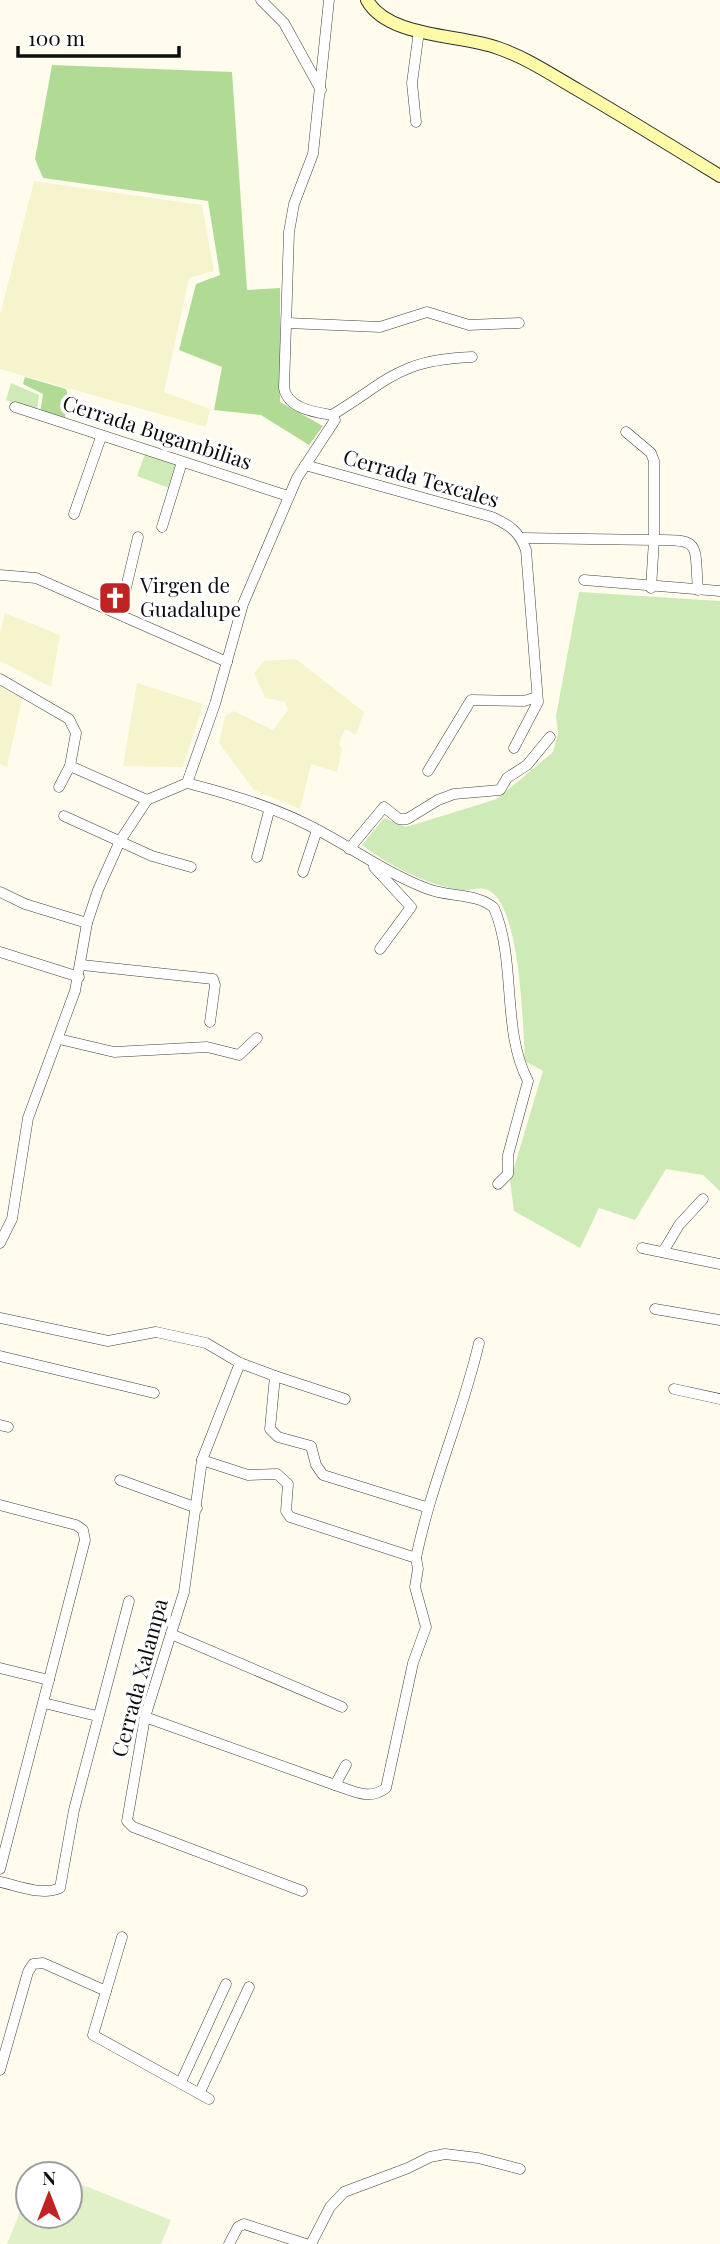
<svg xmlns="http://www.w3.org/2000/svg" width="720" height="2244" viewBox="0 0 720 2244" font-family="'Playfair Display',serif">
  <rect width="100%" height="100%" fill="#fffced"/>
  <!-- farmland -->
  <g fill="#f5f4cd">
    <path d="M34 181 202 205 214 271 189 278 164 392 210 409 206 427 0 369V315Z"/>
    <path d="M5 613 60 635 51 687 0 661V633Z"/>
    <path d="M296 659 364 712 356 735 345 729 339 743 342 749 337 772 311 764 300 809 254 790 219 743 225 716 234 711 273 730 288 710 285 702 265 698 254 673 264 661Z"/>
    <path d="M137 683 203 704 183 767 123 766Z"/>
    <path d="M0 684 23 695 7 767 0 764Z"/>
  </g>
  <!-- green -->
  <g fill="#ceeab6">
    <path d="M11 383 39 395 37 411 6 400Z"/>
    <path d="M145 454 177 465 169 488 137 476Z"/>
    <path d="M579 592 720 601V1191L703 1175 666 1169 635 1220 599 1208 580 1248 514 1211 510 1181 543 1071 525 1061C523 1029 521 897 485 889 476 887 467 892 458 890 421 882 392 867 362 845L384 818 406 827 497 799 553 752 558 733 556 716Z"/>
  </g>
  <!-- forest -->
  <g fill="#b1db95">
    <path d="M52 65 232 72 247 290 280 288V402L323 426 309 445 261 415 214 410 222 367 179 350 196 284 220 275 208 201 43 178 35 159Z"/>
    <path d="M25 377 66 389 69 399 64 421 40 413 43 394 23 384Z"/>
  </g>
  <!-- pitch -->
  <path fill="#e0f1c8" d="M70 2180 171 2220 161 2244H7L28 2192V2216H70Z"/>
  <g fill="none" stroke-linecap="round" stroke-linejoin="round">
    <defs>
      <g id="street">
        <path d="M261 0 284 23 321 90"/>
        <path d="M416 122 412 83 419 31"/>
        <path d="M288 323 380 327 427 312 469 325 519 323"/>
        <path d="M15 407 288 496"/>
        <path d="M332 415C390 380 398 360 472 357"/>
        <path d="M626 432 651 453 654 461V540C703 539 694 544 698 590"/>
        <path d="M305 465 492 517C509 525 519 531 526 550L538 702 514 748"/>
        <path d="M74 514 101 437"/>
        <path d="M162 527 182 462"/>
        <path d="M522 538 654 540 651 588"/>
        <path d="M0 575 36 578 227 662"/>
        <path d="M584 580 720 591"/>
        <path d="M120 613 138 537"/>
        <path d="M0 679 69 719 76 733 70 766 147 800"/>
        <path d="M428 771 471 700 524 701 537 697"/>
        <path d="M187 783C226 793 268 805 304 823 346 843 383 872 428 889 448 897 478 893 494 908 517 963 501 1029 528 1081L508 1155V1174L498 1184"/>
        <path d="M59 787 70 766"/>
        <path d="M64 816 152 856 191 867"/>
        <path d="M349 849 384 807 399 819H407L438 800 454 794 500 790 507 778 527 765 550 737"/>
        <path d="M257 857 269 811"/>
        <path d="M374 867 411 907 380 949"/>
        <path d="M303 872 317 830"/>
        <path d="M0 892 25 904 87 923"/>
        <path d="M0 952 79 977"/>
        <path d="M82 965 213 979 215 985 210 1022"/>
        <path d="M59 1039 114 1052 207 1047 239 1055 257 1038"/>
        <path d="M0 1243 12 1219 28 1118 75 991 87 923 98 890 120 841 147 800 187 783 215 704 243 604 297 478 335 420 332 415C315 412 288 409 284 388L289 232 294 204 313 154 329 0"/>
        <path d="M642 1248 720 1264"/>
        <path d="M663 1252 679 1225 703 1199"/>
        <path d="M655 1309 720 1320"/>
        <path d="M0 1318 108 1341 156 1332 206 1343 240 1363 275 1376 270 1429 278 1437 311 1446 316 1465 323 1475 426 1507"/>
        <path d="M0 1356 154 1393"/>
        <path d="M240 1363 202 1460 184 1592 145 1717 127 1821 133 1827 302 1891"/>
        <path d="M275 1376 345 1399"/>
        <path d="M674 1389 720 1399"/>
        <path d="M0 1425 8 1427"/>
        <path d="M202 1460 248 1475 277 1474 288 1484 286 1511 290 1517 416 1558C431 1484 462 1416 479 1343"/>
        <path d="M120 1480 197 1508"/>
        <path d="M0 1505 76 1525 83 1530 85 1540 0 1869"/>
        <path d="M171 1634 342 1707"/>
        <path d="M0 1668 49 1680"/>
        <path d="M44 1703 97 1716"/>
        <path d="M145 1717 335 1785 346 1765"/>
        <path d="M335 1785C354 1791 369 1801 386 1788L413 1663 426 1627 415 1587 418 1569 416 1558"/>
        <path d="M0 1882C19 1886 42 1896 60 1888L74 1810 129 1601"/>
        <path d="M122 1937 93 2035 209 2099"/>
        <path d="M0 2070 28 1972 33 1964 43 1963 106 1991"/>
        <path d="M181 2082 226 1984"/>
        <path d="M200 2092 249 1987"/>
        <path d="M229 2244 238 2227 244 2224 306 2244"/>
        <path d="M311 2244 330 2207 344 2192 408 2168 430 2157 445 2154 478 2158 520 2169"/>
      </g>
      <path id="secondary" d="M367 0C388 38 460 34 498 48 527 58 552 75 578 90 626 118 673 147 720 176"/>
    </defs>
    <!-- street casing -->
    <use href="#street" stroke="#404040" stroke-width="11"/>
    <!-- secondary casing -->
    <use href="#secondary" stroke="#2f2f2f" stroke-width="14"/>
    <!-- street -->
    <use href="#street" stroke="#fff" stroke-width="10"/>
    <!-- secondary -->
    <use href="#secondary" stroke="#fffaa8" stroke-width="12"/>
  </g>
  <!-- icons -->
  <defs>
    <symbol id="church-square" viewBox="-11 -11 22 22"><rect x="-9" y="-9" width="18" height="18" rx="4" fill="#bf2423" stroke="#fff"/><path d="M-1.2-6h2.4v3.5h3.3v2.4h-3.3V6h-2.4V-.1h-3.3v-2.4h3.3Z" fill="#fff"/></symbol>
  </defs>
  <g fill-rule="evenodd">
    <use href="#church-square" x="96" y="579" width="38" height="38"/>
  </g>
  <g text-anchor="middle" stroke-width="7" stroke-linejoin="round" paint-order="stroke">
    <!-- street labels -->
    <g font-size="21" fill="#0d0d0d" stroke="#fff">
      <text transform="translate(157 433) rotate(18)" y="7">Cerrada Bugambilias</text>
      <text transform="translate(421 479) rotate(16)" y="7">Cerrada Texcales</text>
      <text transform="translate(140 1678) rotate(-75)" y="7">Cerrada Xalampa</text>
    </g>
    <!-- poi labels -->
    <g font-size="21" fill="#0d0d0d" stroke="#fff" text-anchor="start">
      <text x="140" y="593">Virgen de<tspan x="140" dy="24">Guadalupe</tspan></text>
    </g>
  </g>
  <!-- north arrow -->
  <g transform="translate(49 2195)"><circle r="33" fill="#ffffff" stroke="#9e9e9e" stroke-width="2"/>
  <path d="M0-5L12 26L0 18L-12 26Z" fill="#bf2423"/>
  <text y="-10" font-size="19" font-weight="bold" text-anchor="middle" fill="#0d0d0d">N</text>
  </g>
  <!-- scale -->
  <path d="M18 46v10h161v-10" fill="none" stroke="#0d0d0d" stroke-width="3.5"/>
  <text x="28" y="46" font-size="21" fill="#0d0d0d" stroke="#ffffff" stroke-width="5" paint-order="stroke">100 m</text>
</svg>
